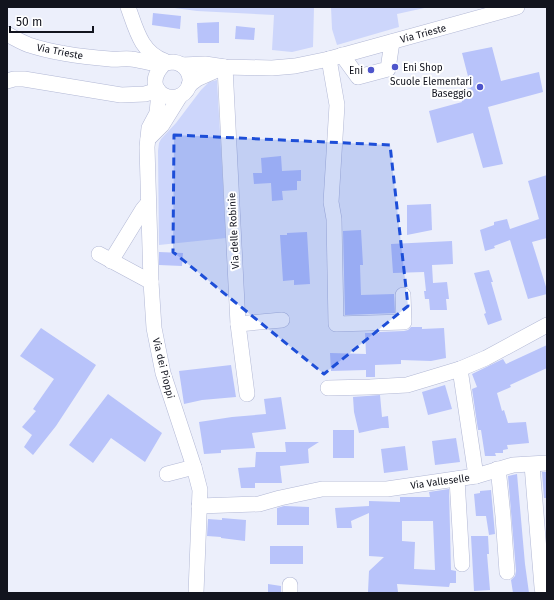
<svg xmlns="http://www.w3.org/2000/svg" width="554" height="600" viewBox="0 0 554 600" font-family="'Fira Sans',sans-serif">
  <rect width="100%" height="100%" fill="#eceffb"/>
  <!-- green -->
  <g fill="#cdd6fb">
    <path d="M167 7H314L313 47 292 52 272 50 274 15 197 11Z"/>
    <path d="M331 7H429L397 14 399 27 337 45 332 29Z"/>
    <path d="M217 80 226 238 159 245 158 151 159 143 161 139 176 123 201 90 209 82Z"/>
  </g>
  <!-- building -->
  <g fill="#b8c3fa" fill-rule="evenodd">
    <path d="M153 13 181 16 180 29 152 25Z"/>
    <path d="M219 22V43H198L197 23Z"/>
    <path d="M236 26 255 28 254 40 235 39Z"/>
    <path d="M492 47 501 81 539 72 543 92 488 107 503 164 483 168 473 133 437 143 429 111 462 102 459 91 471 88 462 53Z"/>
    <path d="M281 156 282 171 301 170V181H297V190L282 191 283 200 272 201 271 183 254 184 253 173H262L261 158Z"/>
    <path d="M547 175V238L532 242 547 290V294L528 299 510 240 494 246 495 248 485 251 480 230 494 225V222L507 219 510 229 539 219 528 181Z"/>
    <path d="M431 204 432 230 407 235V205Z"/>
    <path d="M361 230 363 265H360L361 295 394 294 395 313 345 315 343 231Z"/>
    <path d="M307 232 310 284 294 285V280L283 281 280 235H287V233Z"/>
    <path d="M452 241 453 264 432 265 433 283 447 282 449 299H446L447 310H430L429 299H425L424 291H426L424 272 393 273 391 244Z"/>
    <path d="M159 252 183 253 182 266 159 265Z"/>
    <path d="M489 270 493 282H491L502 320 488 325 484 314 486 313 474 273Z"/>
    <path d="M411 327H422V329L444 328 446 358 431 361 401 360V364L375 365V377H366V370L331 371 330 353 366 354 365 333H379V332L404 331 408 330Z"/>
    <path d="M41 328 96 365 56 426 33 455 24 447 32 435 22 427 36 411 33 409 54 379 20 356Z"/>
    <path d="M547 345V368L510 385 511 387 497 393 502 411 504 410 508 423 526 422 529 443 507 445 508 449 503 450V453H495L496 456H485L481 430H478L472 389 477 387 472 374 503 359 506 364Z"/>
    <path d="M231 365 236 397 202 400 184 404 179 371Z"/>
    <path d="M445 385 452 409 428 415 422 392Z"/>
    <path d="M108 394 162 433 145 462 111 438 93 463 69 445Z"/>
    <path d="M380 395 382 417 388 416 389 428H382L359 433 354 412 353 397Z"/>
    <path d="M281 397 286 429 252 433 255 448 221 450V453L204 454 199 422 232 417 266 414 264 399Z"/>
    <rect x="333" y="430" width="21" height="28"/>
    <path d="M456 438 460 462 435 465 432 441Z"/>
    <path d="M285 442H319L308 449 309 463 280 466 282 483H255V488H241L238 468 255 467 256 452H286Z"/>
    <path d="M405 446 408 470 384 473 381 449Z"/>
    <path d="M542 472H547V498H544Z"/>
    <path d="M517 474 525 564 529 593H513L511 580 515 576 516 571 508 476Z"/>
    <path d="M449 489 451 570 456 571V583H450L449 587 397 584 398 592H368L369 571 384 557 369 556V513L351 521 352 528H337L335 508 369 506V501L400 502V497H430L429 492ZM402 521H433L435 570 414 569 415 542 402 541Z"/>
    <path d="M491 490 495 534 489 535 486 516H476L474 494 480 493V491Z"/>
    <path d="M284 506 309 507V525H277V508Z"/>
    <path d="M222 518 246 520 245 541 221 538V537L207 536 208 519 222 520Z"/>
    <path d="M471 536H488L489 554H487L490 590 474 591Z"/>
    <rect x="270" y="546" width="33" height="18"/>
    <path d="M268 584 281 586V593H268Z"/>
  </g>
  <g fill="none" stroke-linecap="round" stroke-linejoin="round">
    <defs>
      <g id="minor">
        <path d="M128 7C136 29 141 53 165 61"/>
        <path d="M7 34C14 38 21 42 29 45 53 53 84 57 110 59 117 60 124 58 131 59 140 60 149 63 158 64 163 65 168 62 173 62 185 63 193 75 189 86 179 110 138 92 163 65"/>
        <path d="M342 55 358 77 388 69 392 42"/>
        <path d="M329 59 337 105 331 202 334 219 336 324 404 322 403 295"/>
        <path d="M182 65 205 64 225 67 272 68 295 66 329 59 517 7"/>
        <path d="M225 67 238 324 247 394"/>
        <path d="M7 81 14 79H24L121 95 145 94 158 90"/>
        <path d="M189 85 197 79 224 67"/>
        <path d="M159 92 157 113 149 128 147 147 151 282 154 328 163 373 194 467 200 490 196 593"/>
        <path d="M148 139 162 125 180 96"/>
        <path d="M99 254 151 282"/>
        <path d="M111 261 143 209 148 203"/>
        <path d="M238 324 282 320"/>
        <path d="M460 369 476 476"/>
        <path d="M328 388 370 387 407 385 460 369 486 358 547 325"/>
        <path d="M532 465 542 587 543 593"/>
        <path d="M497 469 499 477 503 516 507 572"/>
        <path d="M167 474 194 467"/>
        <path d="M457 479 462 564"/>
        <path d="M199 506 259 504 280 498 322 489H387L476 476 513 465 547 463"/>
        <path d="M290 593V585"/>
      </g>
    </defs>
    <!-- minor casing -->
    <use href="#minor" stroke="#b2b8d5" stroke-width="16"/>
    <!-- minor -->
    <use href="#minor" stroke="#fff" stroke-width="15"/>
  </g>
  <!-- marked area -->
  <path fill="#1d4ed8" fill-opacity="0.2" stroke="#1d4ed8" stroke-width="3" stroke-dasharray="8 5" stroke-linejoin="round" d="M174 135 390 145 408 306 324 374 173 252Z"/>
  <!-- markers -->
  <g fill="#4e55cb" stroke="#fff" stroke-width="1.5">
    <circle cx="395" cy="67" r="4"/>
    <circle cx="371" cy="70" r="4"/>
    <circle cx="480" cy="87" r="4"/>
  </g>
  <g text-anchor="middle" stroke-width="4" stroke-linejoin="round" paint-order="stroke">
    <!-- street labels -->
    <g font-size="10" fill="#12141e" stroke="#fff">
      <text transform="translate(423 33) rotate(-15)" y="4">Via Trieste</text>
      <text transform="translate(60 51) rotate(11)" y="4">Via Trieste</text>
      <text transform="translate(233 231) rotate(-93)" y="4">Via delle Robinie</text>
      <text transform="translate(164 368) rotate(76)" y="4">Via dei Pioppi</text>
      <text transform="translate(440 481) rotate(-8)" y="4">Via Valleselle</text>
    </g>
    <!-- poi labels -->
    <g font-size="10" fill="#12141e" stroke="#fff" text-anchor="end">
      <text x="403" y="71" text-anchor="start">Eni Shop</text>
      <text x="363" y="74">Eni</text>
      <text x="472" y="85">Scuole Elementari<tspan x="472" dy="12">Baseggio</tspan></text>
    </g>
  </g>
  <!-- border -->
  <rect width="554" height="600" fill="none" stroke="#12141e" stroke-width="16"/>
  <!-- scale -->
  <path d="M10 26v6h83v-6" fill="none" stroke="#12141e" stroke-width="2"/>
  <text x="16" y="26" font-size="12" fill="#12141e" stroke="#ffffff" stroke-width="3" paint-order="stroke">50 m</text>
</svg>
